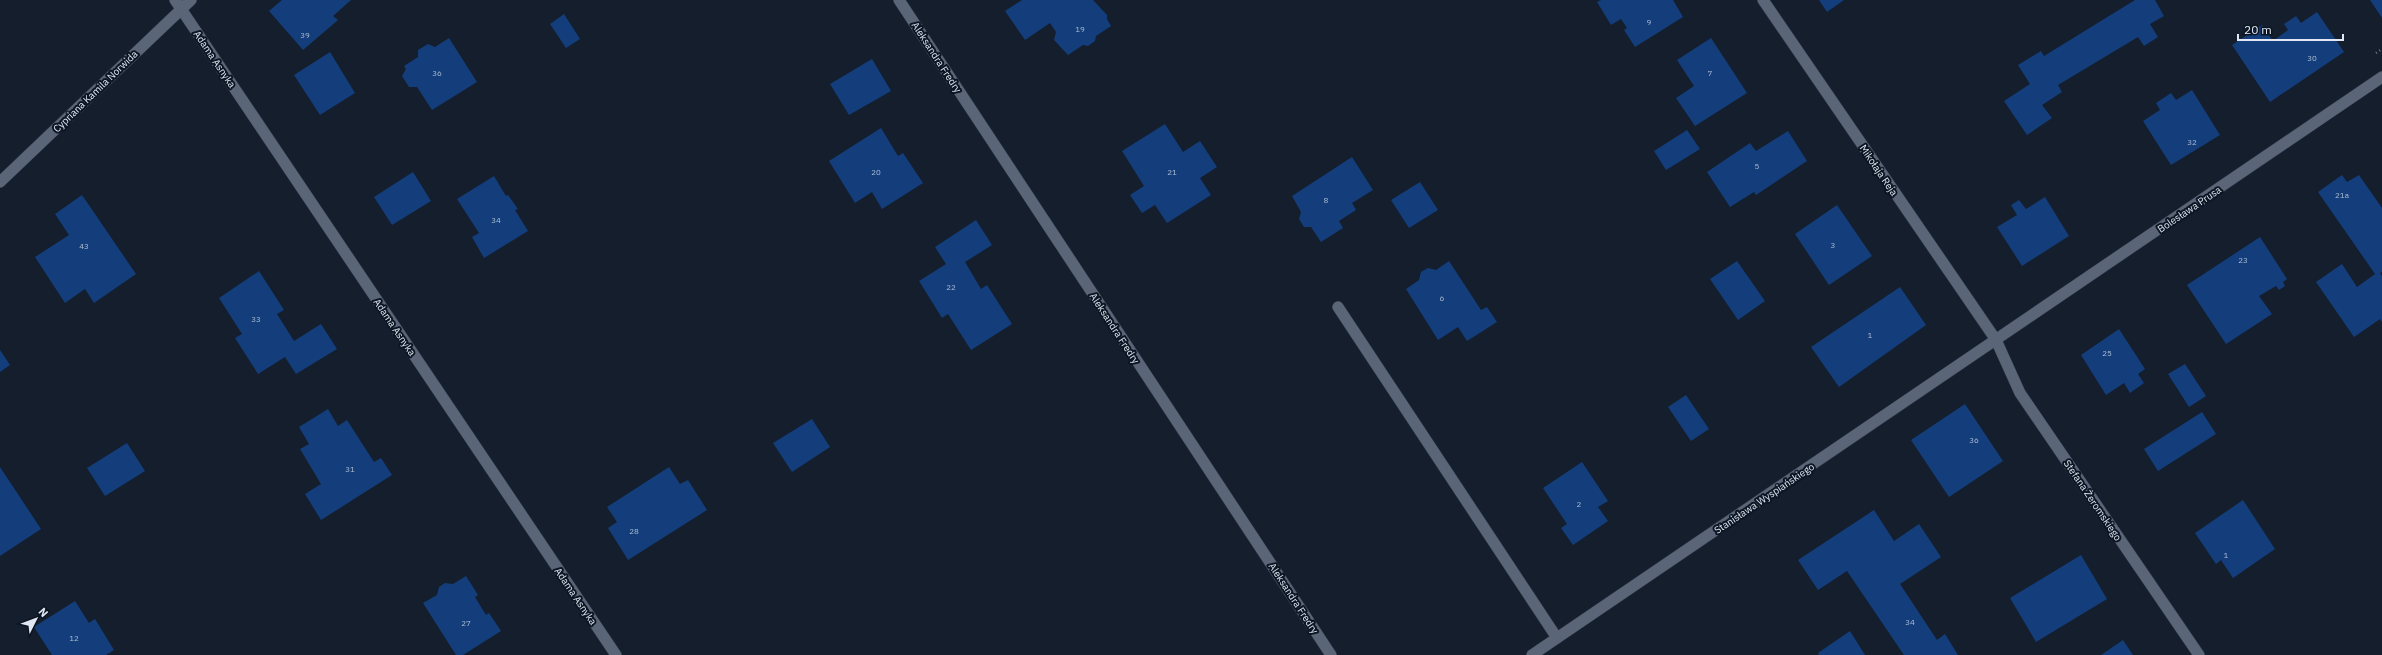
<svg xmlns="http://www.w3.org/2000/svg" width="2382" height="655" viewBox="0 0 2382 655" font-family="'IBM Plex Sans',sans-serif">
  <rect width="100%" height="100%" fill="#141e2d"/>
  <!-- building -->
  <g fill="#133e7b">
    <path d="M282 0H351L333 16 338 20 303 50 269 11Z"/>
    <path d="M1022 0H1093L1107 15V19L1111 26 1096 36 1095 41 1088 46 1083 45 1068 55 1054 40 1056 32 1050 23 1025 40 1005 11Z"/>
    <path d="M1601 0H1673L1683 17 1635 47 1624 30 1627 28 1621 19 1611 25 1597 2Z"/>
    <path d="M1819 0H1844L1827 12Z"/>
    <path d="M2135 0H2155L2164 16 2150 24 2158 37 2144 46 2138 37 2058 85 2062 92 2042 105 2052 118 2027 135 2004 101 2030 84 2018 65 2041 51 2044 56Z"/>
    <path d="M2370 0H2382V18Z"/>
    <path d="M2317 12 2344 52 2270 102 2232 45 2262 25 2273 41 2288 30 2284 24 2296 16 2301 23Z"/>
    <path d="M564 14 580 39 566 48 550 24Z"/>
    <path d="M449 38 477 82 432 110 417 87H409L402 76 406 69 404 66 418 57V50L428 44 435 47Z"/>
    <path d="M1711 38 1747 93 1695 126 1676 98 1694 86 1677 60Z"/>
    <path d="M330 52 355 93 320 115 294 75Z"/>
    <path d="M872 59 891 91 849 115 830 84Z"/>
    <path d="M2192 90 2220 135 2171 165 2143 121 2160 110 2156 103 2171 93 2176 100Z"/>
    <path d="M1165 124 1183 152 1200 141 1217 167 1200 178 1211 195 1167 223 1155 205 1142 213 1130 195 1144 186 1122 151Z"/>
    <path d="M881 128 898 156 903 153 923 183 882 209 872 192 855 203 829 161Z"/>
    <path d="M1687 130 1700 149 1666 170 1654 151Z"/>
    <path d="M1788 131 1807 161 1756 195 1754 192 1730 207 1707 172 1750 143 1756 151Z"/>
    <path d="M1352 157 1373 190 1352 203 1356 210 1339 221 1343 228 1321 242 1311 227H1304L1299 219 1301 212 1292 196Z"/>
    <path d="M413 172 431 201 392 225 374 197Z"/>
    <path d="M2342 175 2347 182 2359 175 2382 208V272L2380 273 2382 276V322L2380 319 2354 337 2316 282 2342 264 2357 287 2375 274 2318 192Z"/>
    <path d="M494 176 506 196 508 195 518 209 515 210 528 231 484 258 472 237 479 233 457 199Z"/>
    <path d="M1420 182 1438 210 1409 228 1391 200Z"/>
    <path d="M82 195 136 274 94 303 85 289 65 303 35 257 69 235 55 214Z"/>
    <path d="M2045 197 2069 236 2022 266 1997 227 2017 215 2011 205 2019 200 2026 209Z"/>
    <path d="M1837 205 1872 256 1829 285 1795 234Z"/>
    <path d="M976 220 992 245 965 262 981 289 987 285 1012 324 971 350 948 314 942 318 919 281 946 264 935 247Z"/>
    <path d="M2260 237 2287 279 2283 282 2285 286 2279 290 2276 286 2259 296 2272 314 2226 344 2187 285Z"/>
    <path d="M1449 261 1481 310 1487 307 1497 322 1467 341 1458 327 1438 340 1406 289 1419 280 1421 272 1428 268 1436 270Z"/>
    <path d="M1737 261 1765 301 1738 320 1710 279Z"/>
    <path d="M259 271 284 310 277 314 294 341 321 324 337 349 296 374 285 357 258 374 235 338 242 334 219 298Z"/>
    <path d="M1900 287 1926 325 1839 387 1811 347Z"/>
    <path d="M2119 329 2145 369 2138 374 2144 383 2130 393 2124 383 2106 395 2081 355Z"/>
    <path d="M0 350 10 365 0 372Z"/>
    <path d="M2185 364 2206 396 2189 407 2168 374Z"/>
    <path d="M1686 395 1709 429 1691 441 1668 407Z"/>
    <path d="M1965 404 2003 461 1949 497 1911 440Z"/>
    <path d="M328 409 338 426 347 420 374 462 381 458 392 475 321 520 305 494 321 484 300 449 309 444 299 427Z"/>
    <path d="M2202 412 2216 434 2158 471 2144 449Z"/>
    <path d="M812 419 830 447 792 472 773 443Z"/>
    <path d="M127 443 145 471 105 496 87 468Z"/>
    <path d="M1582 462 1608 501 1598 507 1608 521 1573 545 1561 528 1567 524 1543 488Z"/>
    <path d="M0 467 41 529 0 556Z"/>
    <path d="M669 467 680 484 688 480 707 510 628 560 608 528 617 522 607 507Z"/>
    <path d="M2243 500 2275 549 2233 578 2221 560 2216 564 2195 533Z"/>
    <path d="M1874 510 1894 541 1919 524 1941 557 1900 584 1937 640 1945 634 1958 655H1904L1847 571 1818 590 1798 560Z"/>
    <path d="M2081 555 2107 599 2036 642 2010 598Z"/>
    <path d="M466 576 478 595 475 597 486 615 489 613 501 631 463 655H456L423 603 437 595 439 587 445 583 453 584Z"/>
    <path d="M75 601 89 623 95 619 114 650 106 655H52L34 627Z"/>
    <path d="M1850 631 1865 655H1819L1818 653Z"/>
    <path d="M2123 640 2133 655H2101Z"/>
  </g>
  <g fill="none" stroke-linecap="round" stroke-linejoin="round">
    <defs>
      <path id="service" d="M1338 307 1557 638"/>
      <g id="minor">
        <path d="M175 0 616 655"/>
        <path d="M899 0 1331 655"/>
        <path d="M1763 0 1996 340 2020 393 2199 655"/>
        <path d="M0 182 191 0"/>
        <path d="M1532 655 2382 77"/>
      </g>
    </defs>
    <!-- service casing -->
    <use href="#service" stroke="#333946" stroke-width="12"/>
    <!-- minor casing -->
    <use href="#minor" stroke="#333946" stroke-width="12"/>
    <!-- path -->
    <path stroke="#6f7885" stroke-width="2.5" stroke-dasharray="1 3" stroke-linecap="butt" d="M2376 53 2382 49"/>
    <!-- service -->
    <use href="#service" stroke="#5a6678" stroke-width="11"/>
    <!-- minor -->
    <use href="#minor" stroke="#5a6678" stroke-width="11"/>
  </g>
  <g text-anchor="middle" stroke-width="4" stroke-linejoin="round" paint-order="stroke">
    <!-- number labels -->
    <g font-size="8" fill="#aebed5">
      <text x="1649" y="25">9</text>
      <text x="1080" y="32">19</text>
      <text x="305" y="38">39</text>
      <text x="2312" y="61">30</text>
      <text x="437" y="76">36</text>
      <text x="1710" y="76">7</text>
      <text x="2192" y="145">32</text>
      <text x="1757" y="169">5</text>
      <text x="876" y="175">20</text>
      <text x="1172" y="175">21</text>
      <text x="2342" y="198">21a</text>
      <text x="1326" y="203">8</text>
      <text x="496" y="223">34</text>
      <text x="1833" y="248">3</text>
      <text x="84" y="249">43</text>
      <text x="2243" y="263">23</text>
      <text x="951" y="290">22</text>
      <text x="1442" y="301">6</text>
      <text x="256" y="322">33</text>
      <text x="1870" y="338">1</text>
      <text x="2107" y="356">25</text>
      <text x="1974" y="443">36</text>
      <text x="350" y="472">31</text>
      <text x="1579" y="507">2</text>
      <text x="634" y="534">28</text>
      <text x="2226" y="558">1</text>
      <text x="1910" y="625">34</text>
      <text x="466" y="626">27</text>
      <text x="74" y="641">12</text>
    </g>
    <!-- street labels -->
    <g font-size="10" fill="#e1e8f3" stroke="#0b1523">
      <text transform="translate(937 57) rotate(57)" y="4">Aleksandra Fredry</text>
      <text transform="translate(215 59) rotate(56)" y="4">Adama Asnyka</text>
      <text transform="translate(95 91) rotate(-44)" y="4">Cypriana Kamila Norwida</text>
      <text transform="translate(1879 170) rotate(56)" y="4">Mikołaja Reja</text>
      <text transform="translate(2189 209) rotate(-34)" y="4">Bolesława Prusa</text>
      <text transform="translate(395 327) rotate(56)" y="4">Adama Asnyka</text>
      <text transform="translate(1115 328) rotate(57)" y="4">Aleksandra Fredry</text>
      <text transform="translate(1764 498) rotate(-34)" y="4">Stanisława Wyspiańskiego</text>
      <text transform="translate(2093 500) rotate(56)" y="4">Stefana Żeromskiego</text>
      <text transform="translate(576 596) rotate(56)" y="4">Adama Asnyka</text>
      <text transform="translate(1294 598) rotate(57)" y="4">Aleksandra Fredry</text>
    </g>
  </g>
  <!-- north arrow -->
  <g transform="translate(36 619) rotate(48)" stroke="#0b1523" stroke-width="3" paint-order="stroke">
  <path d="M0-3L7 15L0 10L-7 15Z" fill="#e1e8f3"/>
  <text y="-6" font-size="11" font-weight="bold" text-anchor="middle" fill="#e1e8f3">N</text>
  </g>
  <!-- scale -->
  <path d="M2238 34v6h105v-6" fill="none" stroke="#e1e8f3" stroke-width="2"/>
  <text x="2244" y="34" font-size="12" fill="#e1e8f3" stroke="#0b1523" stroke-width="3" paint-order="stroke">20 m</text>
</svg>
